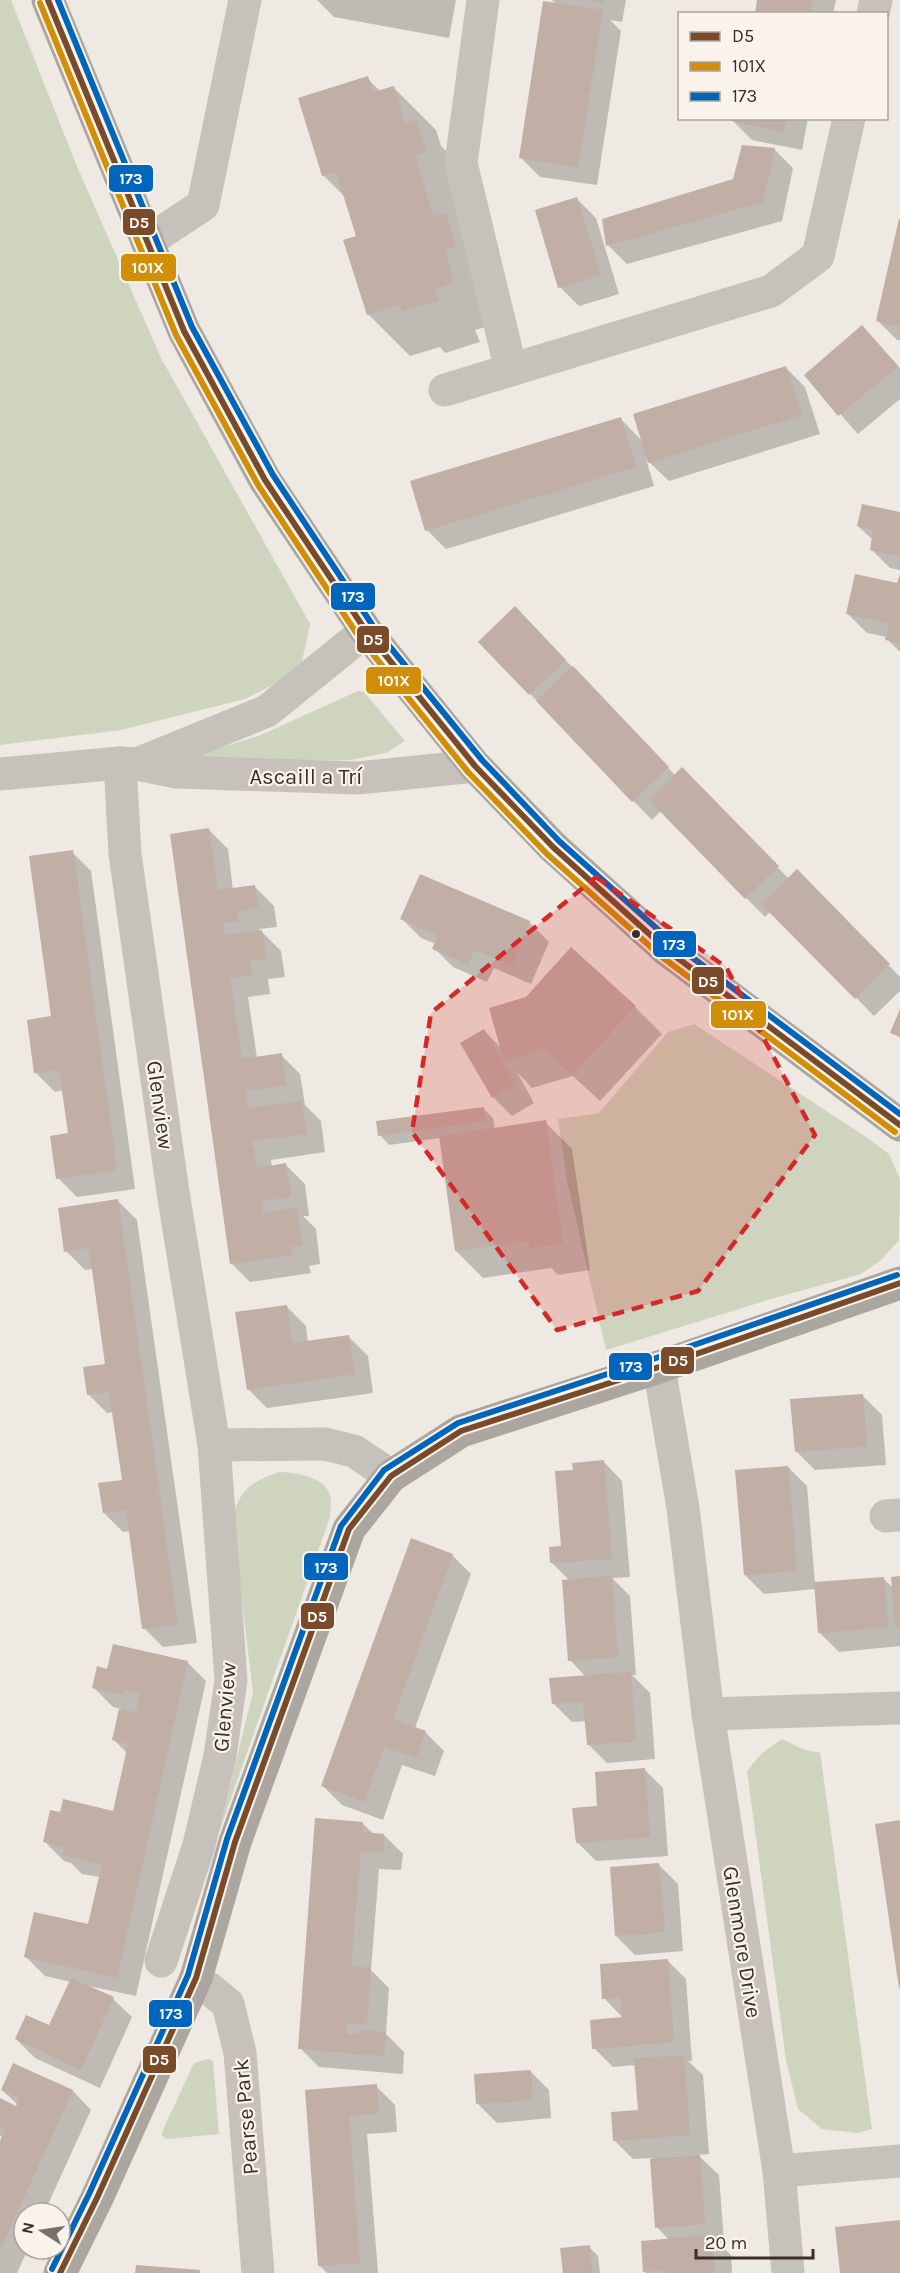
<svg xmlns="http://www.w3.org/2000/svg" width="900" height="2273" viewBox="0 0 900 2273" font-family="Karla,sans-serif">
  <rect width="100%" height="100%" fill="#eee9e2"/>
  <!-- green -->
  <g fill="#ced4bd">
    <path d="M0 0H11L76 164 161 358 310 624 300 671 245 699 121 730 0 745Z"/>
    <path d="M358 691 364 692 405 741 386 753 350 760 175 762 261 735Z"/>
    <path d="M694 1024 866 1137 889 1154 900 1179 899 1240 880 1261 861 1274 771 1299 606 1350 567 1181 558 1119 599 1113 668 1032Z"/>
    <path d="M280 1472C298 1473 329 1477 331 1500 331 1506 330 1514 329 1520L218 1835 253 1692 232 1520C240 1489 250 1482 280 1472Z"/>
    <path d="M782 1739C798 1746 801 1751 820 1752L872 2129 858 2133 822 2129 798 2109 786 2060 747 1771 761 1754Z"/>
    <path d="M208 2059 213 2061 219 2134 166 2139 162 2136V2132L194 2063Z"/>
  </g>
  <!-- shadow -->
  <g fill="#0003">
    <path d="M317 0H456L449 38 334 17Z"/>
    <path d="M552 0H626L622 22 610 20 621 31 597 185 540 177 521 158 557 5Z"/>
    <path d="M759 0H836L833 14H756Z"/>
    <path d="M367 78 381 92 394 88 436 130 441 146 458 163 495 324 475 330 480 342 445 353 440 347 410 356 368 314 358 237 346 198 323 175Z"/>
    <path d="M733 118H808L802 150 752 140 733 121Z"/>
    <path d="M774 149 793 168 782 221 627 264 608 245 735 180Z"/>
    <path d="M577 199 596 218 619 294 579 306 560 287Z"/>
    <path d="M900 223V340H897L878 321Z"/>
    <path d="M862 327 900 368V399L858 434 806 375Z"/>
    <path d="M786 368 805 387 820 434 669 481 646 459 654 486 446 549 427 530 621 419 643 442Z"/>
    <path d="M900 513V570L890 568 871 549 873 540 858 526Z"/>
    <path d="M900 576V652L887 639V637L867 633 848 614 898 584Z"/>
    <path d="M534 627 676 776 682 770 789 879 797 871 900 977V991L874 1016 771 911 765 917 661 811 652 820 480 642Z"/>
    <path d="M209 830 228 849 233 890 255 887 274 906 277 927 259 929 281 951 285 977 268 979 270 994 248 997 257 1058 281 1055 300 1074 305 1105 321 1121 325 1152 271 1160 272 1167 286 1165 305 1184 309 1216H303L316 1229 320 1264 309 1266 311 1273 250 1282 231 1263Z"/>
    <path d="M72 852 91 871 135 1189 77 1197 58 1178 70 1135 64 1090 55 1092 36 1073 53 1018Z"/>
    <path d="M421 876 530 923 549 942 531 984 494 968 487 982 453 967 434 948 436 944 421 938 402 919Z"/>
    <path d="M635 1007 662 1034 600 1101 573 1076 532 1088 517 1072 534 1103 512 1116 493 1097 484 1030 502 1049Z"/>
    <path d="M484 1109 493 1118 495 1129 545 1122 572 1149 590 1270 558 1275 551 1268 483 1278 456 1251 440 1138 389 1145 380 1135Z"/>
    <path d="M118 1201 137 1220 197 1643 163 1647 144 1628 130 1531 123 1532 104 1513 123 1481 113 1412 107 1413 88 1394 107 1365 93 1269 85 1270 66 1251Z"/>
    <path d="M287 1307 306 1326 308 1342 349 1337 368 1356 373 1393 267 1408 248 1389Z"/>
    <path d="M863 1396 882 1415 886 1465 815 1470 796 1451Z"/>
    <path d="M604 1462 622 1481 630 1577 612 1578 630 1596 636 1675H632L650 1693 655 1759 607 1763 588 1744 586 1721 572 1722 553 1703 586 1677 570 1660V1581L551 1562 562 1547 575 1471Z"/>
    <path d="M788 1467 807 1486 815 1584 883 1578 893 1588 900 1577V1646L839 1652 820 1633 816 1589 764 1594 745 1575Z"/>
    <path d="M452 1555 471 1574 415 1728 425 1732 444 1751 435 1776 402 1765 383 1820 342 1805 323 1786Z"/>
    <path d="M187 1662 206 1681 136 1996 89 1986 113 1999 132 2017 100 2088 35 2058 16 2039 50 2027 71 1982 45 1976 26 1957 89 1926 100 1877 82 1874 71 1863 64 1861 45 1842 115 1813 128 1754 114 1740 121 1709 113 1707 94 1688 108 1670Z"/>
    <path d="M644 1769 663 1788 668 1856 596 1861 577 1842Z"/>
    <path d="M362 1823 374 1834 384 1835 403 1854 401 1870 379 1869 371 1970 389 1988 386 2034 404 2052 403 2074 319 2067 300 2048Z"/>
    <path d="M659 1865 678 1884 683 1951 635 1955 616 1936Z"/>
    <path d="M667 1960 686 1979 692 2061H688L703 2075 709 2154 698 2155 719 2175 724 2242 718 2243 731 2255 732 2273H646L644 2271 669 2240 657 2227 652 2158 633 2159 614 2140 640 2111 636 2065 613 2067 594 2048 624 2019 604 1998Z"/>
    <path d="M14 2065 73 2091 91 2110 44 2213H24V2249H28L17 2273H0V2145L3 2137 0 2136V2100L17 2108 18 2105 2 2090Z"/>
    <path d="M530 2071 549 2090 551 2118 497 2123 478 2104Z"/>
    <path d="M376 2086 395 2105 397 2132 367 2134 378 2273H327L320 2266 306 2091Z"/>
    <path d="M589 2247 598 2256 600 2273H564Z"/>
  </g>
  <!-- building -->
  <g fill="#c1aea4">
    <path d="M589 0H604V4Z"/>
    <path d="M757 0H813L810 14H755Z"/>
    <path d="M543 1 603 10 578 167 519 158Z"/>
    <path d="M368 76 373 92 394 86 405 123 416 120 426 151 415 155 433 216 446 213 456 246 445 250 454 282 434 289 439 300 402 311 400 305 367 315 343 240 356 236 336 172 322 176 298 98Z"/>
    <path d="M731 118H786L783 132 731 121Z"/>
    <path d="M742 145 775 148 763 202 606 246 602 219 733 179Z"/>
    <path d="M577 197 601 275 558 288 535 210Z"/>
    <path d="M899 219H900V327L876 321Z"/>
    <path d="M862 325 898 366 838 416 804 375Z"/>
    <path d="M786 366 802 415 648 463 633 414Z"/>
    <path d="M621 417 636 467 425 531 410 481Z"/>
    <path d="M862 504 900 512V556L870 550 873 530 857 526Z"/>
    <path d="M855 574 897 583 900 574V643L885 640 889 623 846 614Z"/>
    <path d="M515 606 566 660 529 695 478 642Z"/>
    <path d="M573 666 669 767 632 802 536 701Z"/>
    <path d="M682 767 779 866 745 899 649 800Z"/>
    <path d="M209 828 218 890 255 885 258 908 237 911 238 921 223 923 224 935 262 930 267 959 250 961 252 975 230 978 242 1059 282 1053 286 1085 246 1091 248 1108 302 1101 307 1134 253 1141 257 1168 286 1163 291 1197 262 1201 263 1213 297 1208 302 1245 291 1247 293 1255 230 1264 170 834Z"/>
    <path d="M73 850 117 1170 56 1179 50 1136 68 1133 59 1070 34 1073 27 1020 51 1016 29 856Z"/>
    <path d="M797 869 890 964 855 999 761 904Z"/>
    <path d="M420 874 530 921 512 966 475 950 468 964 432 949 438 935 400 919Z"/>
    <path d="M571 947 636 1006 572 1075 544 1050 504 1062 489 1008 526 997Z"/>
    <path d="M900 1009V1037L890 1033Z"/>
    <path d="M484 1029 516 1084 492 1098 460 1043Z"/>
    <path d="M484 1107 487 1121 378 1136 376 1121Z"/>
    <path d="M546 1120 563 1243 529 1249 528 1241 455 1251 439 1136Z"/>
    <path d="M118 1199 178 1624 142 1629 126 1510 103 1513 98 1483 122 1480 109 1392 87 1395 83 1367 105 1364 89 1248 64 1252 58 1208Z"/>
    <path d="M287 1305 292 1343 349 1335 355 1374 247 1390 235 1312Z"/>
    <path d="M863 1394 867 1446 795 1452 790 1399Z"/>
    <path d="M604 1460 612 1559 550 1563 549 1547 561 1546 555 1471 573 1470 572 1463Z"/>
    <path d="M788 1466 797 1571 744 1575 735 1470Z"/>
    <path d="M411 1538 453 1554 393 1719 426 1731 416 1758 384 1747 364 1802 321 1786Z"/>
    <path d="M612 1576 618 1657 568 1661 562 1580Z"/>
    <path d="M900 1576V1627H895L891 1577Z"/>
    <path d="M884 1577 888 1627 818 1633 814 1582Z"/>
    <path d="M113 1644 188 1661 117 1978 24 1957 34 1912 88 1924 102 1864 62 1855 64 1847 43 1842 50 1810 60 1812 63 1799 113 1811 128 1744 112 1740 119 1709 136 1712 140 1694 125 1691 124 1695 92 1688 97 1666 107 1669Z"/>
    <path d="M631 1672 636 1741 587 1745 583 1701 552 1704 549 1678Z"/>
    <path d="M645 1768 650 1837 576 1843 572 1808 597 1806 595 1772Z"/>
    <path d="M315 1818 363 1822 362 1832 384 1834 383 1852 361 1851 351 1966 371 1968 367 2025 347 2024 346 2034 359 2035 360 2030 386 2032 384 2056 298 2049Z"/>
    <path d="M900 1820V1988H899L875 1824Z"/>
    <path d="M659 1863 665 1932 615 1936 610 1867Z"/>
    <path d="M668 1959 674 2042 592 2049 590 2020 622 2017 620 1997 602 1999 600 1964Z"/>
    <path d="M71 1978 114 1997 81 2070 15 2039 26 2015 49 2025Z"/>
    <path d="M684 2055 690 2135 613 2141 611 2112 638 2110 634 2059Z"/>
    <path d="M13 2063 73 2090 0 2250V2141L5 2129 0 2127V2098L16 2106 19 2098 1 2090Z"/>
    <path d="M531 2070 533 2100 476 2104 474 2074Z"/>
    <path d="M377 2084 379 2113 349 2116 360 2263 318 2266 305 2090Z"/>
    <path d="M700 2155 705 2224 655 2228 650 2159Z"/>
    <path d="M900 2220V2273H840L835 2227Z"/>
    <path d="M712 2235 715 2273H665V2270L643 2272 641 2241Z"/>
    <path d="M590 2245 592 2273H563L560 2248Z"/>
    <path d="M136 2265 200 2270V2273H135Z"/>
  </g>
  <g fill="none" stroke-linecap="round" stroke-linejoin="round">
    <!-- minor -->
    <g stroke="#c7c1bc" stroke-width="33">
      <path d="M483 0 461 163 511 370"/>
      <path d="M873 14 876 0"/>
      <path d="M147 242 203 205 245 0"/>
      <path d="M445 390 771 291 818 256 849 118"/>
      <path d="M120 763 125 854 173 1192 214 1445 231 1680 220 1756 199 1845 161 1961"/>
      <path d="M137 764 177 772 358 778 475 766"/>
      <path d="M0 774 120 763 137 764 267 711 366 631"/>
      <path d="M659 1367 683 1508 708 1714 779 2171 788 2273"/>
      <path d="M214 1445 325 1444 354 1451 391 1476"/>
      <path d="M886 1516 900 1515"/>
      <path d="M708 1714 900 1708"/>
      <path d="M196 1978 228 2004 240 2053 258 2273"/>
      <path d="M779 2171 900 2161"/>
    </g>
    <!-- major -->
    <g stroke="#aca6a1" stroke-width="33">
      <path d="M48 0 184 331 265 480 366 631 475 766 553 847 667 950 900 1125"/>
      <path d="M60 2273 97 2198 196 1978 235 1842 349 1529 391 1476 461 1431 659 1367 900 1283"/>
    </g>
    <defs>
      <g id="bus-1">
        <path d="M48 0 184 331 265 480 366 631 475 766 553 847 667 950 900 1125"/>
        <path d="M60 2273 97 2198 196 1978 235 1842 349 1529 391 1476 461 1431 659 1367 900 1283"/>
      </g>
      <path id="bus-2" d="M40 3 176 335 258 485 359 637 468 772 547 854 662 957 895 1132"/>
      <g id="bus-3">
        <path d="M58 0 192 327 273 475 373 626 482 760 559 841 673 943 900 1114"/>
        <path d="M52 2269 89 2194 188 1975 227 1839 341 1526 384 1470 458 1423 656 1358 897 1275"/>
      </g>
    </defs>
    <!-- bus-1 casing -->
    <use href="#bus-1" stroke="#faf3eb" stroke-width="10"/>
    <!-- bus-2 casing -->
    <use href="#bus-2" stroke="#faf3eb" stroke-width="10"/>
    <!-- bus-3 casing -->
    <use href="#bus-3" stroke="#faf3eb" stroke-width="10"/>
    <!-- bus-1 -->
    <use href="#bus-1" stroke="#7a4b2a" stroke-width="6"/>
    <!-- bus-2 -->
    <use href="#bus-2" stroke="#d18e08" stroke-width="6"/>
    <!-- bus-3 -->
    <use href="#bus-3" stroke="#0065bd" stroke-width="6"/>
  </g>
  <!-- marked area -->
  <path fill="#d62828" fill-opacity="0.2" stroke="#d62828" stroke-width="4.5" stroke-dasharray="12 8" stroke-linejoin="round" d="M596 877 726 967 815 1135 698 1291 557 1330 412 1132 431 1013Z"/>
  <!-- markers -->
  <circle fill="#382f29" stroke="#faf3eb" stroke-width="2" cx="636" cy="934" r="5"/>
  <g text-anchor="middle" stroke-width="4.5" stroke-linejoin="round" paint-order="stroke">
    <!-- street labels -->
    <g font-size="22" fill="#382f29" stroke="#faf3eb">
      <text x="306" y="784">Ascaill a Trí</text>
      <text transform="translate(161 1105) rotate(82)" y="8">Glenview</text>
      <text transform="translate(224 1707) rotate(-85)" y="8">Glenview</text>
      <text transform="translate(743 1942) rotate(81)" y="8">Glenmore Drive</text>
      <text transform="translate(245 2117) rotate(-95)" y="8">Pearse Park</text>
    </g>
  </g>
  <g stroke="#faf3eb" stroke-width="2">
    <rect x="108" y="164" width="46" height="29" rx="6" fill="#0065bd"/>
    <rect x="122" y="208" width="34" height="28" rx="6" fill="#7a4b2a"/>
    <rect x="120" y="253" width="57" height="29" rx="6" fill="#d18e08"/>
    <rect x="330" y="582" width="46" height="29" rx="6" fill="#0065bd"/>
    <rect x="356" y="625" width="34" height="29" rx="6" fill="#7a4b2a"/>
    <rect x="365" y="666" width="57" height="29" rx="6" fill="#d18e08"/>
    <rect x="652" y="930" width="45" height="28" rx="6" fill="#0065bd"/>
    <rect x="691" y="966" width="34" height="29" rx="6" fill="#7a4b2a"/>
    <rect x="710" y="1000" width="57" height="29" rx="6" fill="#d18e08"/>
    <rect x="660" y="1346" width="35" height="29" rx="6" fill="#7a4b2a"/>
    <rect x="608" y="1352" width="45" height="29" rx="6" fill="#0065bd"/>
    <rect x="303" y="1552" width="46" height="29" rx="6" fill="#0065bd"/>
    <rect x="300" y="1602" width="35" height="28" rx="6" fill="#7a4b2a"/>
    <rect x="148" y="1999" width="45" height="29" rx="6" fill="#0065bd"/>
    <rect x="142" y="2045" width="35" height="29" rx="6" fill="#7a4b2a"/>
  </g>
  <g font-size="16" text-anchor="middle" font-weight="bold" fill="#fff">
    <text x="131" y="184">173</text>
    <text x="139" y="228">D5</text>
    <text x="148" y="273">101X</text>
    <text x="353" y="602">173</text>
    <text x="373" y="645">D5</text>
    <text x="394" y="686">101X</text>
    <text x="674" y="950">173</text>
    <text x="708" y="987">D5</text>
    <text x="738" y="1020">101X</text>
    <text x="678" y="1366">D5</text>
    <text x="631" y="1372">173</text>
    <text x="326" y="1573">173</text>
    <text x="317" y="1622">D5</text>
    <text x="171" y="2019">173</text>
    <text x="159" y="2065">D5</text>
  </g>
  <!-- legend -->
  <rect x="678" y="12" width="210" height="108" fill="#faf3eb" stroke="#aca59d" stroke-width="1.5"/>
  <rect x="690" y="32" width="30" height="9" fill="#7a4b2a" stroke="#aca59d" stroke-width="1.5"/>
  <text x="732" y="42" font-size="18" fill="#382f29">D5</text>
  <rect x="690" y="62" width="30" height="9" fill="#d18e08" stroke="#aca59d" stroke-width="1.5"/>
  <text x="732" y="72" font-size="18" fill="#382f29">101X</text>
  <rect x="690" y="92" width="30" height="9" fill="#0065bd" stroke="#aca59d" stroke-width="1.5"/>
  <text x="732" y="102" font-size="18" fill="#382f29">173</text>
  <!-- north arrow -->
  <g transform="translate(42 2231) rotate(282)"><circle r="28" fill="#faf3eb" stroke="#aca59d" stroke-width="1.5"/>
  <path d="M0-4.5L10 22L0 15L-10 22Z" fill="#78706a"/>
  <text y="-9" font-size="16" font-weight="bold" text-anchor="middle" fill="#382f29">N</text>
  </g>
  <!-- scale -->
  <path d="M696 2249v9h117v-9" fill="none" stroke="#382f29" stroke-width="3"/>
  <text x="705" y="2249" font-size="18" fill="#382f29" stroke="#faf3eb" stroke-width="4.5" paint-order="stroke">20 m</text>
</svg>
